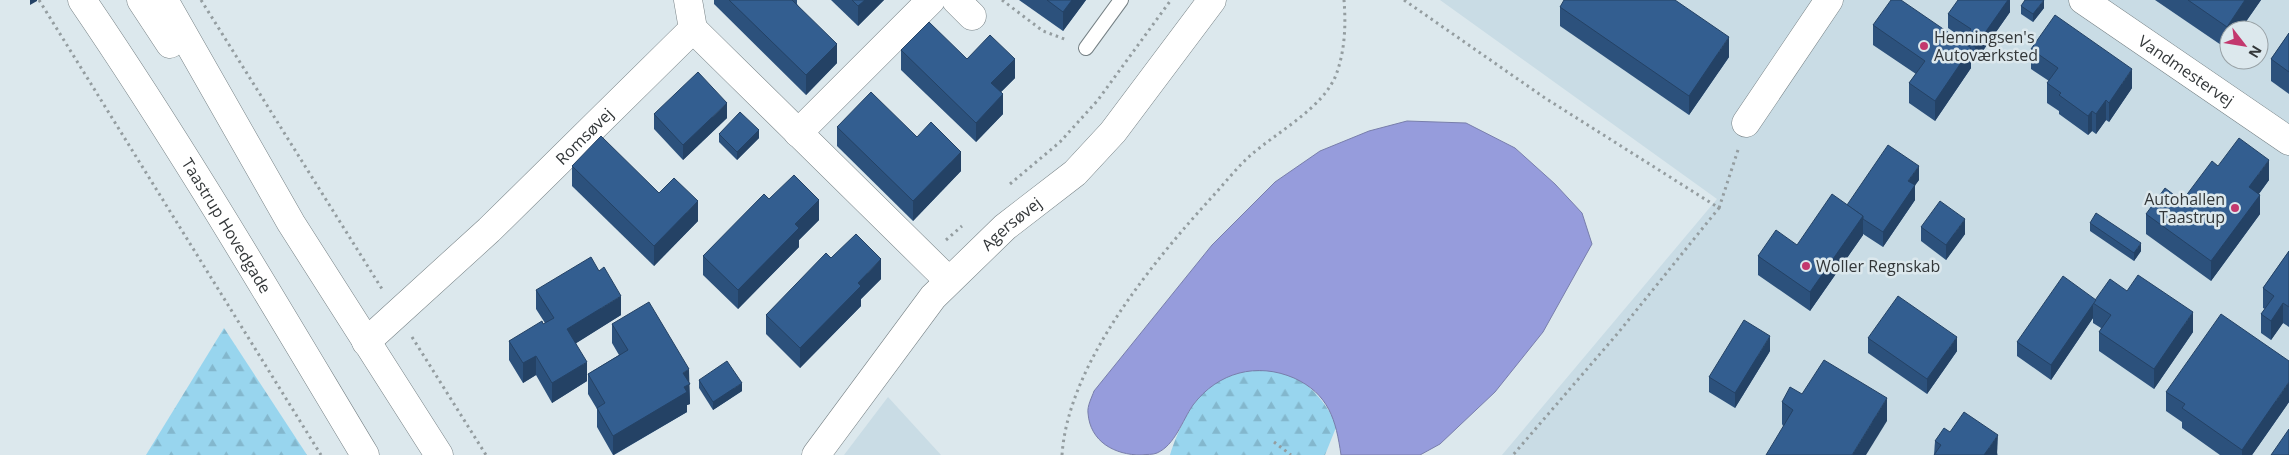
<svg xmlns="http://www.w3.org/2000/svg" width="2289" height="455" viewBox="0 0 2289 455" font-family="'Open Sans',sans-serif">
  <defs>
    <pattern id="forest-firs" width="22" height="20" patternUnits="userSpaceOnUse" patternTransform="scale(1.25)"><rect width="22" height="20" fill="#98d5ee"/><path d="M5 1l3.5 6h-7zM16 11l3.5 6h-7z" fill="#83b7cd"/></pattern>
  </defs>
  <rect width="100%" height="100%" fill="#dce8ed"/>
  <!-- built -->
  <g fill="#c9dce5" fill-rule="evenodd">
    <path d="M1440 0H2289V455H1502L1717 199ZM2229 30H2259V60H2229Z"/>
    <path d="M888 397 941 455H844Z"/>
  </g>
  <!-- forest -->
  <g fill="url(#forest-firs)">
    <path d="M224 328 307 455H146Z"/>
    <path d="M1247 370C1256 370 1269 369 1278 371 1307 378 1324 400 1337 425L1325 455H1170C1177 432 1195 392 1217 381 1226 376 1237 374 1247 370Z"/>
  </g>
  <!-- water -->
  <path fill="#969cdc" stroke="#787eab" d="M1407 121 1466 123 1515 148 1555 184 1582 213 1592 244 1543 332 1495 392 1440 444 1420 455H1341C1336 420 1329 394 1294 378 1257 362 1218 372 1193 405 1182 421 1175 445 1157 453 1153 455 1146 454 1141 455 1115 455 1090 442 1088 413 1087 406 1092 397 1094 391L1212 245 1275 182 1320 151 1369 131Z"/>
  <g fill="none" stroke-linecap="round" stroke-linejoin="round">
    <defs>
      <path id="service" d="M1086 48 1121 0"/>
      <g id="minor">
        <path d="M688 0 693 29"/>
        <path d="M956 0 972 16"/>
        <path id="s1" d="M2083 0 2289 141"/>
        <path d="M1746 123 1829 0"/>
        <path d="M798 133 931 0"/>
        <path id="s2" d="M366 342 489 230 693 29 948 280"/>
        <path id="s3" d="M816 455 933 297 1005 227 1075 173 1113 132 1212 0"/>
      </g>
      <g id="tertiary">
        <path id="s4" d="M82 0C183 148 273 302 365 455"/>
        <path d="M141 0 170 44"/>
        <path d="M164 0 291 223 439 455"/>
      </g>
    </defs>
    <!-- service casing -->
    <use href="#service" stroke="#768185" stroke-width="16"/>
    <!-- minor casing -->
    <use href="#minor" stroke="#768185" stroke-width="29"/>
    <!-- tertiary casing -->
    <use href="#tertiary" stroke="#768185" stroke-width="29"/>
    <!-- path -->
    <g stroke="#949da0" stroke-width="3" stroke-dasharray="2.5 4" stroke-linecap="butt">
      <path d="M39 0 321 455"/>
      <path d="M201 0 382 289"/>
      <path d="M1002 0 1043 31 1067 40"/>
      <path d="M1404 0 1545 98 1719 208 1618 333 1513 455"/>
      <path d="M1010 184 1060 142 1098 100 1171 0"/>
      <path d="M1719 208 1738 150"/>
      <path d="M946 240 962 226"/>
      <path d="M412 337 486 455"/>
      <path d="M1274 442 1291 455"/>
      <path d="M1062 455C1068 364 1153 262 1212 197 1225 183 1237 167 1251 155 1277 132 1323 108 1336 75 1345 51 1346 25 1344 0"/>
    </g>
    <!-- service -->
    <use href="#service" stroke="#fff" stroke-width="14"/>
    <!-- minor -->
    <use href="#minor" stroke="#fff" stroke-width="28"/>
    <!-- tertiary -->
    <use href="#tertiary" stroke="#fff" stroke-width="28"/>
  </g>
  <!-- wall -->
  <g fill="#2c517c">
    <path d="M714 0H797V4L837 63 806 95 714 4Z"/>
    <path d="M831 0H884L858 26Z"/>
    <path d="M1019 0H1086L1063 31Z"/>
    <path d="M2010 0V12L1975 62 1971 59V68L1935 121 1909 103V83L1916 74 1873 45V25L1964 44V39L1948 28V14Z"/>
    <path d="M2155 0H2261L2227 49Z"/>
    <path d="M2021 6 2044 8 2033 22 2021 14Z"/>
    <path d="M1560 7 1729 57 1689 115 1560 26Z"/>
    <path d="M2289 33V94L2271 81V59Z"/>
    <path d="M2031 49 2132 88 2109 122 2106 120 2096 134 2092 131 2088 135 2059 114V111L2047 103V83L2049 81 2031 69Z"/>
    <path d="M901 50 1015 78 1001 92 1003 114 976 142 901 70Z"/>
    <path d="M654 114 727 118 683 160 654 129Z"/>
    <path d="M837 127 917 137 961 171 913 221 837 146Z"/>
    <path d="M719 134 759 138 737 160 719 142Z"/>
    <path d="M572 166 659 193 698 221 654 266 572 186Z"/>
    <path d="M2218 166 2269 180 2259 194 2260 214 2211 281 2146 234V214L2182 201Z"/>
    <path d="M1919 180 1915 185V200L1883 247 1863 234V235L1810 311 1758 275V256L1797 245 1847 205Z"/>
    <path d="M769 199 819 220 799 240V247L738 309 703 275V256Z"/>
    <path d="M2090 223 2141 251 2134 261 2090 231Z"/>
    <path d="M1921 227 1965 234 1946 260 1921 241Z"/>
    <path d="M2289 251V327L2283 323 2271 340 2261 333V314L2265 309 2263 308V288Z"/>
    <path d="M831 258 881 279 861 299V306L800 368 766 334V315Z"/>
    <path d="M536 290 621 315 576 343 587 381 552 403 536 375 523 383 509 360V341L545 323 536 309Z"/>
    <path d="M2127 291 2193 332 2154 389 2099 351V332L2101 328 2093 323V318L2051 380 2017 356V342L2096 300Z"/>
    <path d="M612 324 689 383 690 404 687 405V412L614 455H613L597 427V409L588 394V374L619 355 612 343Z"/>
    <path d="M1868 338 1957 351 1927 394 1868 353Z"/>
    <path d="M1770 351 1735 408 1709 392V377Z"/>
    <path d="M699 380 742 391 713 410 699 388Z"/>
    <path d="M2166 392 2289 402 2252 455H2220L2182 428V422L2166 411Z"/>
    <path d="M1802 394 1887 421 1783 426 1782 424V402Z"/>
    <path d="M1950 432 1998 454 1997 455H1934L1935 441Z"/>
  </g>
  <!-- shaded-wall -->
  <g fill="#244265">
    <path d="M30 0H37V1L30 5Z"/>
    <path d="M865 0H884L858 26V6Z"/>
    <path d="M1072 0H1086L1063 31V12Z"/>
    <path d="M2008 0H2010V12L1975 62V47Z"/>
    <path d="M2044 0V8L2033 22V14Z"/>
    <path d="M2245 0H2261L2240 30H2229V46L2227 49V27Z"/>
    <path d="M1729 37V57L1689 115V96Z"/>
    <path d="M837 44V63L806 95V75Z"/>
    <path d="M1971 48V68L1935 121V101Z"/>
    <path d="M1015 59V78L991 102V83Z"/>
    <path d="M2132 69V88L2109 122V103Z"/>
    <path d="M1003 94V114L976 142V123Z"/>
    <path d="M2106 100V120L2096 134V114Z"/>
    <path d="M727 103V118L683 160V145Z"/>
    <path d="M2092 111V131L2088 135V116Z"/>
    <path d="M759 130V138L737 160V152Z"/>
    <path d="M961 152V171L913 221V201Z"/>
    <path d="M2269 160V180L2249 207V187Z"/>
    <path d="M1919 166V180L1911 191 1915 185V200L1883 247V232L1908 181Z"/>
    <path d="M2260 195V214L2211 281V261Z"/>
    <path d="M819 200V220L799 240V247L738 309V290L795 224Z"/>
    <path d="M698 201V221L654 266V246Z"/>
    <path d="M1863 216V235L1810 311V292Z"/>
    <path d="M1965 219V234L1946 260V245Z"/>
    <path d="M2141 243V251L2134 261V253Z"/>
    <path d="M881 259V279L861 299V306L800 368V348L858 283Z"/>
    <path d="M621 296V315L567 349V329Z"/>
    <path d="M2283 303V323L2271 340V321Z"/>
    <path d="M2093 304V318L2051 380V365Z"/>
    <path d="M2193 312V332L2154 389V369Z"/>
    <path d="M1770 336V351L1735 408V393Z"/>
    <path d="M1957 337V351L1927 394V379Z"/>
    <path d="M536 356V375L523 383V363Z"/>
    <path d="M587 362V381L552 403V383Z"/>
    <path d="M689 369 690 404 687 405V412L613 455V436L683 373Z"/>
    <path d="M2289 382V402L2252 455H2242V450Z"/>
    <path d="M742 383V391L713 410V402Z"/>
    <path d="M1887 398V421L1866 455H1852Z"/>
    <path d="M1998 435 1997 455H1984Z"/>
  </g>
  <!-- building -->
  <g fill="#335e90" stroke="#244265">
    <path d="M729 0H792L837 44 806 75Z"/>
    <path d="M852 0H865L858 6Z"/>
    <path d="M1047 0H1072L1063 12Z"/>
    <path d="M1564 0H1675L1729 37 1689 96 1560 7Z"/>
    <path d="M1891 0H1901L1971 48 1935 101 1909 83 1925 61 1873 25Z"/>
    <path d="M1958 0H2008L1975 47 1964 39 1971 29 1948 14Z"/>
    <path d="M2025 0H2044L2033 14 2021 6Z"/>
    <path d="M2188 0H2245L2227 27Z"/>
    <path d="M2055 15 2132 69 2109 103 2106 100 2096 114 2092 111 2088 116 2059 95 2061 93 2047 83 2058 68 2031 49Z"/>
    <path d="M929 22 967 59 990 35 1015 59 991 83 1003 94 976 123 901 50Z"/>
    <path d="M2289 33V72L2271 59Z"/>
    <path d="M698 72 727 103 683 145 654 114Z"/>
    <path d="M871 92 917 137 931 122 961 152 913 201 837 127Z"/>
    <path d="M740 112 759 130 737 152 719 134Z"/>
    <path d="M601 136 659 193 674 178 698 201 654 246 572 166Z"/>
    <path d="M2239 138 2269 160 2249 187 2260 195 2211 261 2146 214 2165 188 2182 201 2212 161 2218 166Z"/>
    <path d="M1888 145 1919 166 1908 181 1915 185 1883 232 1863 219V216L1847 205Z"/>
    <path d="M794 175 819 200 795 224 799 228 738 290 703 256 764 194 769 199Z"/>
    <path d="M1832 194 1863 216 1810 292 1758 256 1776 230 1797 245Z"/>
    <path d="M1940 201 1965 219 1946 245 1921 227Z"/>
    <path d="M2096 213 2141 243 2134 253 2090 223Z"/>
    <path d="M856 234 881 259 858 283 861 286 800 348 766 315 826 253 831 258Z"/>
    <path d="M2289 251V307L2283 303 2271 321 2261 314 2274 296 2263 288Z"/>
    <path d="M591 257 599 271 604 267 621 296 567 329 587 362 552 383 536 356 523 363 509 341 542 321 543 324 554 318 536 290Z"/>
    <path d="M2138 275 2193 312 2154 369 2099 332 2111 315 2093 303 2110 279 2127 291Z"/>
    <path d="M2063 276 2096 300 2051 365 2017 342Z"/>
    <path d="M1898 296 1957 337 1927 379 1868 338Z"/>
    <path d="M649 302 689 369 683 373 690 384 684 387 687 392 613 436 597 408 605 403 588 374 628 350 612 324Z"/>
    <path d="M2221 314 2289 361V382L2242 450 2182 408 2185 404 2166 392Z"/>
    <path d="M1744 320 1770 336 1735 393 1709 377Z"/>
    <path d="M1824 360 1887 398 1852 455H1766L1793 410 1782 402 1790 387 1802 394Z"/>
    <path d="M727 361 742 383 713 402 699 380Z"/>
    <path d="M1964 412 1998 435 1984 455H1934L1941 445 1935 441 1944 428 1950 432Z"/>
    <path d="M2289 429V455H2271Z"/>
  </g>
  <!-- markers -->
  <g fill="#c3386e" stroke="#dce8ed" stroke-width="2">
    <circle cx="1924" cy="46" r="5"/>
    <circle cx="2235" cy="208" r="5"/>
    <circle cx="1806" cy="266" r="5"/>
  </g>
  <g text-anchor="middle" stroke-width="5" stroke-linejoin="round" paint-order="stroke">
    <!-- poi labels -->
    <g font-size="16" fill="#333739" stroke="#dce8ed" text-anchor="start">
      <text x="1934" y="43">Henningsen's<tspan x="1934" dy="18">Autoværksted</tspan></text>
      <text x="2225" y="205" text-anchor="end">Autohallen<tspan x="2225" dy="18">Taastrup</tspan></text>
      <text x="1816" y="272">Woller Regnskab</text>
    </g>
    <!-- street labels -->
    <g font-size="16" fill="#333739" stroke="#dce8ed">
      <text dy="6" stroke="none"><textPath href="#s1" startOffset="125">Vandmestervej</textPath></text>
      <text dy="6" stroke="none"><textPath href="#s2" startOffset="300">Romsøvej</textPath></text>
      <text dy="6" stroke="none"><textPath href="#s3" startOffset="304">Agersøvej</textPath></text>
      <text dy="6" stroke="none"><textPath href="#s4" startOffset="268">Taastrup Hovedgade</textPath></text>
    </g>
  </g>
  <!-- north arrow -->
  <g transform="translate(2244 45) rotate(121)"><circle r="24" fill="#dce8ed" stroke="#98a1a5"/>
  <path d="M0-4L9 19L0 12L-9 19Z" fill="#c3386e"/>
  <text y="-8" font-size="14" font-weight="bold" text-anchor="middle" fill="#333739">N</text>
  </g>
</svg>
